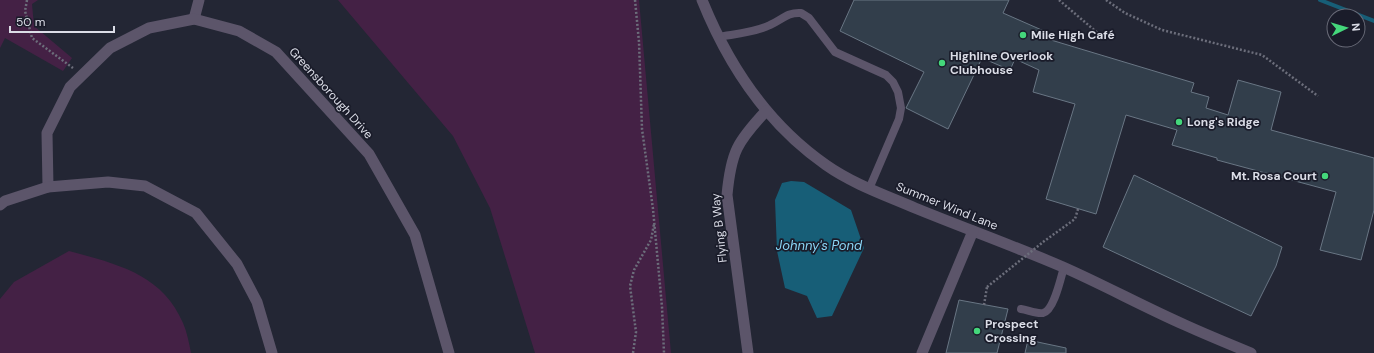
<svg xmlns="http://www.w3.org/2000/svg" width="1374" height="353" viewBox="0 0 1374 353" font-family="'DM Sans',sans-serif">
  <rect width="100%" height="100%" fill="#232634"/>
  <!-- green -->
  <g fill="#442145">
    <path d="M0 0H38L32 4 34 26 72 58 63 71 5 38 0 48Z"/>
    <path d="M338 0H639L671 353H535L490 208 453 136Z"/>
    <path d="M69 251C117 264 162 274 183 323 187 332 189 343 191 353H0V299L14 282Z"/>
  </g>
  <!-- water -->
  <path fill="#175e77" d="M791 181 804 182 851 210 864 248 832 316 817 318 807 296 785 288 777 251 775 200 782 183Z"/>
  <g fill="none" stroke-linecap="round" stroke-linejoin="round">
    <!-- stream -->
    <path stroke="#175e77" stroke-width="4" d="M1320 0 1374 21"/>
  </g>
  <!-- building -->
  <g fill="#323e4b" stroke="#697684">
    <path d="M854 0H1009L1003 13 1044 31 1041 37 1194 83 1191 92 1209 97 1206 108 1228 115 1238 80 1281 92 1271 130 1374 158V210L1361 260 1320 250 1336 192 1217 160V158L1172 145 1177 130 1126 115 1096 214 1046 199 1075 104 1033 92 1039 70 1015 59 1010 70 982 58 948 129 906 108 924 72 840 31Z"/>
    <path d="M1134 175 1282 247 1276 266 1251 316 1103 247Z"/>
    <path d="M959 300 1008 309 997 353H946Z"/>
    <path d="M1028 340 1066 348V353H1025Z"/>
  </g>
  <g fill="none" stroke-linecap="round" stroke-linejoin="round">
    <!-- path -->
    <g stroke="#6c6e7b" stroke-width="2.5" stroke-dasharray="2 2" stroke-linecap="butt">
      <path d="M27 0 25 11 32 38 73 68"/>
      <path d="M635 0 639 42 642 129 653 209 662 307 664 353"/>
      <path d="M1059 0 1100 35"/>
      <path d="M1106 0 1125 13 1162 30 1262 55 1318 96"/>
      <path d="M1043 242 1075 219 1078 209"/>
      <path d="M984 305 987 287"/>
      <path d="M633 353 636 332 630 286 634 270 651 240 654 224"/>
    </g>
    <!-- service -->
    <g stroke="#5c556a" stroke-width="8">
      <path d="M718 37C734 34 754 33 770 25 782 20 787 12 801 13L809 18 835 52 886 75 893 82 898 92 901 108 899 119 869 189"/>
      <path d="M1021 309C1028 310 1036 314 1043 313 1054 311 1061 277 1064 267"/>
    </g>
    <!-- minor -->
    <g stroke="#5c556a" stroke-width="11">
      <path d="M702 0C729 67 767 124 826 165 853 184 885 195 915 208 964 228 1014 246 1063 267 1104 285 1144 307 1185 325 1207 335 1229 344 1251 353"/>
      <path d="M194 19 199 0"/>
      <path d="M48 187 47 133 70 87 110 48 149 28 194 19 239 31 276 52 369 154 415 235 449 353"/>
      <path d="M0 205 5 201 48 187 108 182 145 186 196 213 237 264 257 302 272 353"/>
      <path d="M748 353 727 195C731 152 737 142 766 111"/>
      <path d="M922 353 973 231"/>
    </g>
    <!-- path-bridge -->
    <path stroke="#6c6e7b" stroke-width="2.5" stroke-dasharray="2 2" stroke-linecap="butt" d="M987 287 1043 242"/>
  </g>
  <!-- markers -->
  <g fill="#44d77b" stroke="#1a1c2a" stroke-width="1.5">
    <circle cx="1023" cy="35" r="4"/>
    <circle cx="942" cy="63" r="4"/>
    <circle cx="1179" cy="122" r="4"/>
    <circle cx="1325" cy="176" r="4"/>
    <circle cx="977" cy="331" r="4"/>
  </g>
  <g text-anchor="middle" stroke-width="3.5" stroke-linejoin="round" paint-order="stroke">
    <!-- poi labels -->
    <g font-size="12" font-weight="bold" fill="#dbdde7" stroke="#1a1c2a" text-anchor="start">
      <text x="1031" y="39">Mile High Café</text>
      <text x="950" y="60">Highline Overlook<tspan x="950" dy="14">Clubhouse</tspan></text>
      <text x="1187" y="126">Long's Ridge</text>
      <text x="1317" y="180" text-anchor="end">Mt. Rosa Court</text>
      <text x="985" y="328">Prospect<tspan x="985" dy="14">Crossing</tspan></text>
    </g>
    <!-- street labels -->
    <g font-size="12" fill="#dbdde7" stroke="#1a1c2a">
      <text transform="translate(331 93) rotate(48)" y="4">Greensborough Drive</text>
      <text transform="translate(947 206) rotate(22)" y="4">Summer Wind Lane</text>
      <text transform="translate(719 228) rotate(-96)" y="4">Flying B Way</text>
    </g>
    <!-- water labels -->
    <g font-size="13" font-style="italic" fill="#8bd6f6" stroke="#1a1c2a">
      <text x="819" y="250">Johnny's Pond</text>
    </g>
  </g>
  <!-- north arrow -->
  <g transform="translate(1346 28) rotate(85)"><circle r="19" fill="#1a1c2a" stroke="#676976"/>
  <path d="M0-3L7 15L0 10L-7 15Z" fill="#44d77b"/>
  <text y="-6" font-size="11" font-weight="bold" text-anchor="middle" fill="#dbdde7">N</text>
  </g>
  <!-- scale -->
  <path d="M10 26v6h104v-6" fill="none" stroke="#dbdde7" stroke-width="2"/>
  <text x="16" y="26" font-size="12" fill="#dbdde7" stroke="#1a1c2a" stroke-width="3" paint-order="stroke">50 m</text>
</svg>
